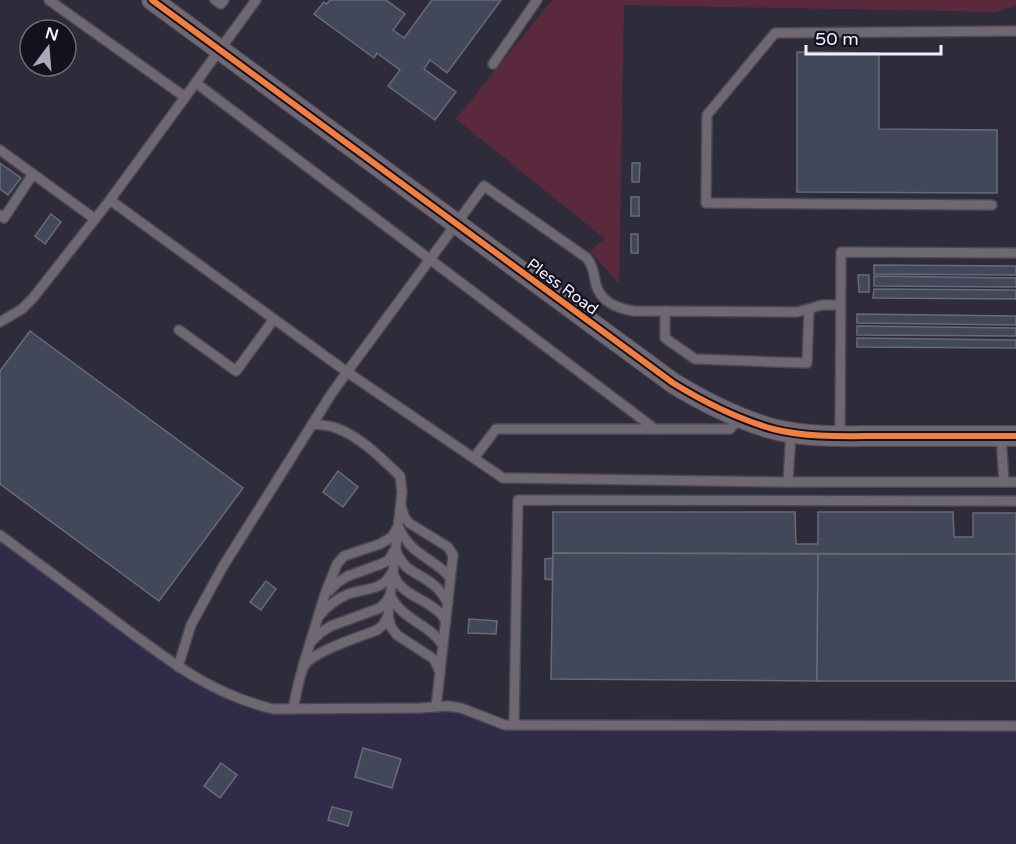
<svg xmlns="http://www.w3.org/2000/svg" width="1016" height="844" viewBox="0 0 1016 844" font-family="'Varela Round',sans-serif">
  <rect width="100%" height="100%" fill="#2e2c3a"/>
  <!-- built -->
  <path fill="#312b4a" d="M0 535 178 667 233 696 293 709 436 707 514 725 1016 726V844H0Z"/>
  <!-- green -->
  <path fill="#5b293e" d="M552 0H1016V6L995 12 624 5 619 284 590 251 605 239 456 119Z"/>
  <!-- building -->
  <g fill="#424859" stroke="#686b77" stroke-width="1.5">
    <path d="M330 0H386L405 14 393 30 404 38 432 0H501L447 73 430 60 424 69 456 92 435 120 388 86 400 70 377 53 374 58 314 14 324 2 327 4Z"/>
    <path d="M797 52 879 53V129L997 130V193L797 192Z"/>
    <path d="M0 163 21 178 8 195 0 189Z"/>
    <path d="M632 163H640L639 182H632Z"/>
    <rect x="631" y="197" width="8" height="19"/>
    <path d="M51 214 61 222 45 244 35 236Z"/>
    <rect x="631" y="234" width="7" height="19"/>
    <path d="M874 265 1016 266V275L874 274Z"/>
    <path d="M858 275H869V292H859Z"/>
    <path d="M874 276 1016 278V287L874 286Z"/>
    <path d="M874 289 1016 290V299L873 298Z"/>
    <path d="M857 314 1016 316V325L857 323Z"/>
    <path d="M857 326 1016 328V336L857 335Z"/>
    <path d="M30 331 243 488 159 601 0 484V371Z"/>
    <path d="M857 338 1016 340V348L857 347Z"/>
    <path d="M338 471 358 487 343 507 323 492Z"/>
    <path d="M553 512H795L796 544H818V512H953L954 537H973V513H1016V554L553 553Z"/>
    <path d="M553 553 818 554 817 681 551 679Z"/>
    <path d="M818 554H1016V681H817Z"/>
    <path d="M553 558 552 580 545 579V559Z"/>
    <path d="M266 581 276 589 261 610 250 602Z"/>
    <path d="M469 619 497 621 496 634 468 633Z"/>
    <path d="M363 748 401 759 392 788 355 777Z"/>
    <path d="M221 763 237 775 220 798 204 786Z"/>
    <path d="M332 807 352 812 348 826 328 820Z"/>
  </g>
  <g fill="none" stroke-linecap="round" stroke-linejoin="round">
    <defs>
      <g id="lane">
        <path d="M49 0 185 97"/>
        <path d="M215 0 221 4 224 0"/>
        <path d="M493 64 537 0"/>
        <path d="M196 83 655 429"/>
        <path d="M0 150 95 219 110 200"/>
        <path d="M992 205 706 203 707 115 775 33 1016 31"/>
        <path d="M0 215 4 218 33 174"/>
        <path d="M665 311V338L695 359 807 363 809 309"/>
        <path d="M0 322 22 309 33 298 95 219"/>
        <path d="M179 330 236 371 274 319"/>
        <path d="M312 424C320 425 329 425 336 428 361 437 381 458 400 476L402 492 388 616 391 627 397 635 434 659 440 672 436 707"/>
        <path d="M791 431 788 482H1004L1001 436"/>
        <path d="M840 436 841 252 1016 253"/>
        <path d="M474 458 496 429H730L741 417"/>
        <path d="M788 482 503 478 347 372 484 186 587 258C597 272 592 277 598 290 605 304 620 309 634 311L797 312 822 305H840"/>
        <path d="M1004 482H1016"/>
        <path d="M401 506 404 516 409 523 448 547 453 555 440 671"/>
        <path d="M399 528C411 555 432 557 450 577"/>
        <path d="M0 535C38 563 76 591 114 620 167 659 208 693 273 709L420 708 447 706 461 708 505 725 1016 726"/>
        <path d="M396 551C405 574 420 572 436 587 441 591 444 597 448 603"/>
        <path d="M393 574C403 597 424 597 440 613 442 615 444 618 446 621"/>
        <path d="M329 591 338 582 348 576 381 564 389 560 394 551"/>
        <path d="M390 595C403 621 427 622 443 645"/>
        <path d="M320 615C327 606 337 599 348 594 365 588 382 591 391 574"/>
        <path d="M312 641 320 633 331 626 380 608 386 602 389 597"/>
        <path d="M303 666 325 594 337 564 344 556 380 544 392 537 397 528"/>
        <path d="M178 667 191 625 222 568 330 396 347 372 110 200 256 0"/>
        <path d="M293 709C296 696 298 681 303 668 309 652 360 637 377 630L383 625 388 616"/>
        <path d="M514 725 518 500 1016 501"/>
      </g>
      <path id="street" d="M152 0 673 383C704 402 738 419 773 429 808 438 847 436 883 436 927 436 972 436 1016 436"/>
    </defs>
    <!-- lane casing -->
    <use href="#lane" stroke="#4a4855" stroke-width="12"/>
    <!-- street casing -->
    <use href="#street" stroke="#4a4855" stroke-width="22"/>
    <!-- lane -->
    <use href="#lane" stroke="#6f6872" stroke-width="9"/>
    <!-- street -->
    <use href="#street" stroke="#6f6872" stroke-width="20"/>
    <defs>
      <path id="cycleway" d="M152 0 673 383C704 402 738 419 773 429 808 438 847 436 883 436 927 436 972 436 1016 436"/>
    </defs>
    <!-- cycleway casing -->
    <use href="#cycleway" stroke="#13111d" stroke-width="10"/>
    <!-- cycleway -->
    <use href="#cycleway" stroke="#f27e40" stroke-width="6"/>
  </g>
  <g text-anchor="middle" stroke-width="4.5" stroke-linejoin="round" paint-order="stroke">
    <!-- street labels -->
    <g font-size="16" fill="#f0edff" stroke="#13111d">
      <text transform="translate(563 286) rotate(36)" y="6">Pless Road</text>
    </g>
  </g>
  <!-- north arrow -->
  <g transform="translate(48 48) rotate(16)"><circle r="28" fill="#13111d" stroke="#6b6977" stroke-width="1.5"/>
  <path d="M0-4.5L10 22L0 15L-10 22Z" fill="#aca9ba"/>
  <text y="-9" font-size="16" font-weight="bold" text-anchor="middle" fill="#f0edff">N</text>
  </g>
  <!-- scale -->
  <path d="M806 45v9h135v-9" fill="none" stroke="#f0edff" stroke-width="3"/>
  <text x="815" y="45" font-size="18" fill="#f0edff" stroke="#13111d" stroke-width="4.5" paint-order="stroke">50 m</text>
</svg>
